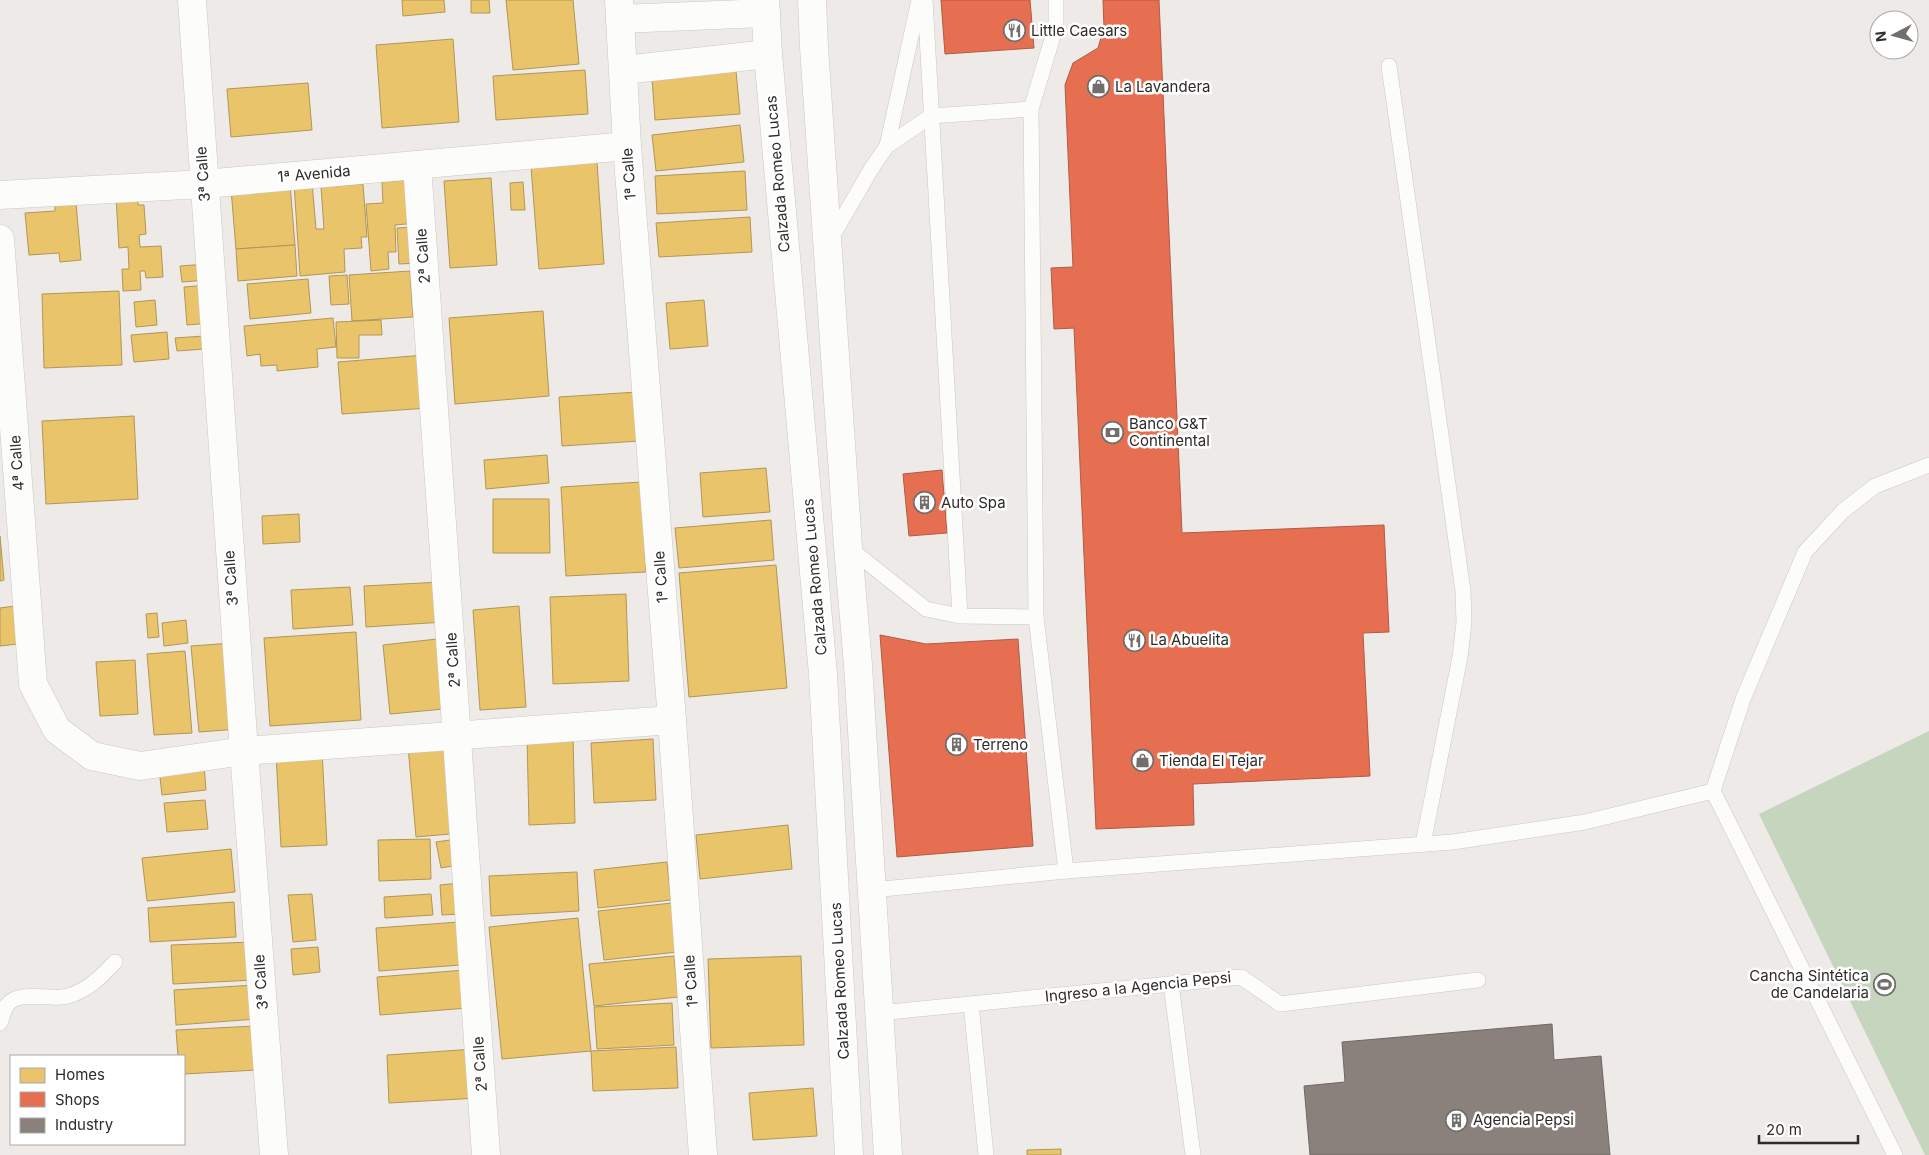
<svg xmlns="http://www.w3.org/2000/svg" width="1929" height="1155" viewBox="0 0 1929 1155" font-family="Inter,sans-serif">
  <rect width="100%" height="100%" fill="#eeeae7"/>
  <!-- green -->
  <path fill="#c5d5be" d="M1929 731V1155H1925L1759 814Z"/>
  <!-- homes -->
  <g fill="#e9c46a" stroke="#b19656">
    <path d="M402 0H444L445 12 403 16Z"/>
    <path d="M471 0H489L490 13H471Z"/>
    <path d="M506 0H573L579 64 513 70Z"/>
    <path d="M453 39 459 122 382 128 376 45Z"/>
    <path d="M585 70 588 114 496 120 493 76Z"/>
    <path d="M736 71 740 114 655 120 652 78Z"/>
    <path d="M308 83 312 130 231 137 227 89Z"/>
    <path d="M740 125 744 162 656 171 652 135Z"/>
    <path d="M597 162 604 264 539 269 531 167Z"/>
    <path d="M745 171 747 210 657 214 655 176Z"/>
    <path d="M491 178 497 265 450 268 444 181Z"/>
    <path d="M414 179 417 223 395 225 396 252H388L389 269 371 271 366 204 383 203 382 182Z"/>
    <path d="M312 182 316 229H324L321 187 363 184 367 237H361L362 248 344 249 345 272 300 276 294 183Z"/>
    <path d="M523 182 525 210H511L510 183Z"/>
    <path d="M290 184 295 245 236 249 231 189Z"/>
    <path d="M138 196V205H144L146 234 139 235 140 247 161 246 163 277 146 278 145 271H140L141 290 123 291 122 269H129L128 247 119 248 116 197Z"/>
    <path d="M76 203 81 260 60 262 59 253 29 255 25 213 55 211V205Z"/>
    <path d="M750 217 752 252 659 257 656 223Z"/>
    <path d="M416 227 418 263 399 264 397 228Z"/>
    <path d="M295 245 297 276 238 281 236 249Z"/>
    <path d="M207 264 208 280 182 282 180 266Z"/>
    <path d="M410 271 413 317 352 321 349 275Z"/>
    <path d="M347 275 349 304 331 305 329 276Z"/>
    <path d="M308 279 311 313 250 319 247 284Z"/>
    <path d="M208 285 211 323 187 325 184 287Z"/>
    <path d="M119 291 122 365 44 368 42 294Z"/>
    <path d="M155 300 157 325 136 327 134 302Z"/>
    <path d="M704 300 708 346 670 349 666 303Z"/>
    <path d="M543 311 549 396 455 404 449 318Z"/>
    <path d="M333 318 336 347 317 349 318 367 277 371V365L261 366 260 354 247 356 244 326Z"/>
    <path d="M381 320 382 335H359V358H337L336 322Z"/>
    <path d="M167 332 169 359 134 362 131 335Z"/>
    <path d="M204 336 205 349 177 351 175 338Z"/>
    <path d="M425 355 429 408 342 414 338 362Z"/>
    <path d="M637 392 640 441 562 446 559 397Z"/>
    <path d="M134 416 138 499 46 504 42 421Z"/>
    <path d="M547 455 549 483 486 489 484 460Z"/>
    <path d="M766 468 770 512 703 517 700 473Z"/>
    <path d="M641 482 646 572 566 576 561 487Z"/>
    <path d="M493 499H549L550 553H493Z"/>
    <path d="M299 514 300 542 263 544 262 516Z"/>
    <path d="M771 520 774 560 679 568 675 528Z"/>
    <path d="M0 536 4 580 0 581Z"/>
    <path d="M776 565 787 688 689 697 679 573Z"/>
    <path d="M441 582 444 622 366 627 364 586Z"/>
    <path d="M350 587 353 625 293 629 291 590Z"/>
    <path d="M626 594 629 681 553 684 550 597Z"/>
    <path d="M22 605 26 643 0 646V608Z"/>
    <path d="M519 606 526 707 480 710 473 610Z"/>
    <path d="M157 613 159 637 148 638 146 614Z"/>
    <path d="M186 620 188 643 164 646 162 623Z"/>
    <path d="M356 632 361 720 270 726 264 638Z"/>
    <path d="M437 639 444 709 390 714 383 645Z"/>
    <path d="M232 643 239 729 199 732 191 646Z"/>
    <path d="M185 651 192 733 154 735 147 654Z"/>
    <path d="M135 660 138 714 100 716 96 662Z"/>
    <path d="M573 735 575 823 529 825 527 736Z"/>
    <path d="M653 739 656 800 594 803 591 743Z"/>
    <path d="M453 743 461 833 416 837 408 746Z"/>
    <path d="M322 751 327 845 281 847 276 754Z"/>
    <path d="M204 765 206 790 162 795 159 769Z"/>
    <path d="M205 800 208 829 167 832 164 803Z"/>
    <path d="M788 825 792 869 700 879 696 835Z"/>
    <path d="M430 839 431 879 379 881 378 840Z"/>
    <path d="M457 839 462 864 441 868 436 842Z"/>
    <path d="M231 849 235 892 147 901 142 858Z"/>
    <path d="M667 862 671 900 598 908 594 870Z"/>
    <path d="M577 872 579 911 491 916 489 876Z"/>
    <path d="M460 883 462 914 442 915 440 885Z"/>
    <path d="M312 894 316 940 293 942 288 895Z"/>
    <path d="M431 894 433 915 385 918 384 897Z"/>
    <path d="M234 902 236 937 150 942 148 908Z"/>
    <path d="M672 903 677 952 604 960 598 911Z"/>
    <path d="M578 918 591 1051 502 1059 489 927Z"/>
    <path d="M459 922 461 965 379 971 376 928Z"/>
    <path d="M253 942 255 980 173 984 171 945Z"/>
    <path d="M318 947 320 972 293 975 291 949Z"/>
    <path d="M674 956 678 997 594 1006 589 964Z"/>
    <path d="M801 956 804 1045 711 1048 708 959Z"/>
    <path d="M465 970 468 1008 380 1015 377 977Z"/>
    <path d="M254 985 257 1019 176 1025 174 990Z"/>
    <path d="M672 1003 674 1045 597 1049 594 1007Z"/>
    <path d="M255 1026 257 1070 184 1074V1056H178L176 1030Z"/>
    <path d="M676 1047 678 1088 593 1091 591 1051Z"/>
    <path d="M475 1049 478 1098 389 1103 387 1055Z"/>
    <path d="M813 1088 817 1136 753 1140 749 1093Z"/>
    <path d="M1061 1149V1155H1027V1150Z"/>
  </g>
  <!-- shops -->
  <g fill="#e76f51" stroke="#b05b45">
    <path d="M941 0H1030L1034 48 945 54Z"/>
    <path d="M1103 0H1159L1182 533 1384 525 1389 632 1363 633 1370 776 1193 784 1194 825 1096 829 1074 328 1054 329 1051 268 1073 267 1065 85 1073 63 1098 48 1104 28Z"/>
    <path d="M942 470 947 533 909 536 903 474Z"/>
    <path d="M880 635 926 644 1018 639 1033 846 897 857Z"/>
  </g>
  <!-- industry -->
  <path fill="#8a817c" stroke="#6e6763" d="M1552 1024 1554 1060 1601 1056 1610 1155H1310L1304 1086 1345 1082 1342 1042Z"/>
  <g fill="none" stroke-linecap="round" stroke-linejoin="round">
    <defs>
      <g id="lane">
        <path d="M925 0 960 616"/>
        <path d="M1056 0V26L1031 109 1036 617 1066 871"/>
        <path d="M1389 66 1463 591 1464 623 1460 657 1423 844"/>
        <path d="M887 146 919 0"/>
        <path d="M830 240 873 166 887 146 931 116 1031 109"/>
        <path d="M848 547 926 609 960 616 1036 617"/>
        <path d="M1713 791 1743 699 1805 552 1843 511 1875 486 1929 465"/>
        <path d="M1713 791 1895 1155"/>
        <path d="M872 890 1066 871 1453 842 1585 822 1713 791"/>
        <path d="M1171 984 1193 1155"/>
        <path d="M971 1004 986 1155"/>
        <path d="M879 1013 1241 977 1280 1004 1478 980"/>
        <path d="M0 1023C2 1018 4 1010 7 1005 19 989 50 1001 68 996 88 990 101 977 115 962"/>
      </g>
      <g id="street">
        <path d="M192 0 244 751 274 1155"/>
        <path d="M619 0 627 146 672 720 703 1155"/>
        <path d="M620 19 766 13"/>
        <path d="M624 70 768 54"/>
        <path d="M417 165 486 1155"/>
        <path d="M0 195 204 184 627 146"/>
        <path d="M0 239 33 684 57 730 92 756 140 766 244 751 672 720"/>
      </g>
      <g id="secondary">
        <path d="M765 0 768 54 823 674 849 1155"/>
        <path d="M812 0 814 47 848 547 858 665 888 1155"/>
      </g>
    </defs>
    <!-- lane casing -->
    <use href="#lane" stroke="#cac7c5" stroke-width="16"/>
    <!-- street casing -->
    <use href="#street" stroke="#cac7c5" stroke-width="29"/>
    <!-- secondary casing -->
    <use href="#secondary" stroke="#cac7c5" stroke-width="29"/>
    <!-- lane -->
    <use href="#lane" stroke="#fcfcfb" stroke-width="15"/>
    <!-- street -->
    <use href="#street" stroke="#fcfcfb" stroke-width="28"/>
    <!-- secondary -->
    <use href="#secondary" stroke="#fcfcfb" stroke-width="28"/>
  </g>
  <!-- icons -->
  <defs>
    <symbol id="restaurant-ring" viewBox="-11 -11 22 22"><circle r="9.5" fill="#fff" stroke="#716e6c" stroke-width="1.5"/><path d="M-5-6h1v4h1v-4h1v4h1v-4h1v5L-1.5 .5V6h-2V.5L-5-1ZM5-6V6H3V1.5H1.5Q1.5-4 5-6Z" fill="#716e6c"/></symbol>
    <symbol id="shop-ring" viewBox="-11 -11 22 22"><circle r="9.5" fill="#fff" stroke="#716e6c" stroke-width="1.5"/><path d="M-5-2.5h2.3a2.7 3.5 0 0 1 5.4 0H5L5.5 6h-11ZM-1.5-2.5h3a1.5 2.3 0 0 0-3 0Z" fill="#716e6c"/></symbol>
    <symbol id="bank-ring" viewBox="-11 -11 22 22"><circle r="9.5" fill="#fff" stroke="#716e6c" stroke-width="1.5"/><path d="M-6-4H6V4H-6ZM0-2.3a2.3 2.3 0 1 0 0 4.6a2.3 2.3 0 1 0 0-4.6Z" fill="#716e6c"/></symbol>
    <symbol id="building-ring" viewBox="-11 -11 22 22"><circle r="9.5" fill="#fff" stroke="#716e6c" stroke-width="1.5"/><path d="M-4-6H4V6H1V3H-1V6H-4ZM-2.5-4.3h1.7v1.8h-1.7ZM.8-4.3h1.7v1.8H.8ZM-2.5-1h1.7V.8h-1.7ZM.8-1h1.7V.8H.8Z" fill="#716e6c"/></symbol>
    <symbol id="stadium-ring" viewBox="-11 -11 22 22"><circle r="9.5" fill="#fff" stroke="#716e6c" stroke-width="1.5"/><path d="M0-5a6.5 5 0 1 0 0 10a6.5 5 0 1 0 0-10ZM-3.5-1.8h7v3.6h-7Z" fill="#716e6c"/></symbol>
  </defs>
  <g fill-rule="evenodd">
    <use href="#restaurant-ring" x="1002" y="18" width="25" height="25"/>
    <use href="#shop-ring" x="1086" y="74" width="25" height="25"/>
    <use href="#bank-ring" x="1100" y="420" width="25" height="25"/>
    <use href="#building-ring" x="912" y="490" width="25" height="25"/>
    <use href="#restaurant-ring" x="1122" y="628" width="25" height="25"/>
    <use href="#building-ring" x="944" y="732" width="25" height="25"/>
    <use href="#shop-ring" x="1130" y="748" width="25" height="25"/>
    <use href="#stadium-ring" x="1872" y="972" width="25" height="25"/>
    <use href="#building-ring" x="1444" y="1108" width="25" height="25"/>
  </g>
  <g text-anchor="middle" stroke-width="5" stroke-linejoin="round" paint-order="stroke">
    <!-- poi labels -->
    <g font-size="15" fill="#2e2b29" stroke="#fff" text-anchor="start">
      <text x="1031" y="36">Little Caesars</text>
      <text x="1115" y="92">La Lavandera</text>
      <text x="1129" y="429">Banco G&amp;T<tspan x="1129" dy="17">Continental</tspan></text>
      <text x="941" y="508">Auto Spa</text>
      <text x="1150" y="645">La Abuelita</text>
      <text x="973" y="750">Terreno</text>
      <text x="1159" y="766">Tienda El Tejar</text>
      <text x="1869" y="981" text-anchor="end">Cancha Sintética<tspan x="1869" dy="17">de Candelaria</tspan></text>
      <text x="1473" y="1125">Agencia Pepsi</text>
    </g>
    <!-- street labels -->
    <g font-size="15" fill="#2e2b29" stroke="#fff">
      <text transform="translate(203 174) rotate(-94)" y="5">3ª Calle</text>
      <text transform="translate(314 174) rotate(-5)" y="5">1ª Avenida</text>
      <text transform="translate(629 174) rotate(-94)" y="5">1ª Calle</text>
      <text transform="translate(778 174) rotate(-95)" y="5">Calzada Romeo Lucas</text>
      <text transform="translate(423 256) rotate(-94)" y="5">2ª Calle</text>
      <text transform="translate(17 463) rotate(-94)" y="5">4ª Calle</text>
      <text transform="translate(661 577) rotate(-94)" y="5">1ª Calle</text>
      <text transform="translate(815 577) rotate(-95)" y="5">Calzada Romeo Lucas</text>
      <text transform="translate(231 578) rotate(-94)" y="5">3ª Calle</text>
      <text transform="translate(453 660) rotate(-94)" y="5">2ª Calle</text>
      <text transform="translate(691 981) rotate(-94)" y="5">1ª Calle</text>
      <text transform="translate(840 981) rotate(-93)" y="5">Calzada Romeo Lucas</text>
      <text transform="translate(261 982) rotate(-94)" y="5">3ª Calle</text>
      <text transform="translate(1138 987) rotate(-6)" y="5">Ingreso a la Agencia Pepsi</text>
      <text transform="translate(480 1064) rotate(-94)" y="5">2ª Calle</text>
    </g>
  </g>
  <!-- legend -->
  <rect x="10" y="1055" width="175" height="90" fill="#ffffff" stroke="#abaaa9"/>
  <rect x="20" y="1068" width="25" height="15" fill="#e9c46a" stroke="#abaaa9"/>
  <text x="55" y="1080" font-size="15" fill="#2e2b29">Homes</text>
  <rect x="20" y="1092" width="25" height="15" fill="#e76f51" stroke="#abaaa9"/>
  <text x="55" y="1105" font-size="15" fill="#2e2b29">Shops</text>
  <rect x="20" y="1118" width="25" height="15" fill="#8a817c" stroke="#abaaa9"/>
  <text x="55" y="1130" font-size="15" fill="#2e2b29">Industry</text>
  <!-- north arrow -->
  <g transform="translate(1894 35) rotate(264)"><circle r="24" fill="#ffffff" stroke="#abaaa9"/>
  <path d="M0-4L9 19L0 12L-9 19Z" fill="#716e6c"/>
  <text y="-8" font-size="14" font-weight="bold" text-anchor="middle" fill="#2e2b29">N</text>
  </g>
  <!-- scale -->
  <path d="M1759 1135v8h99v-8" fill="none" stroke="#2e2b29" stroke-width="2.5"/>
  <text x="1766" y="1135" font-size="15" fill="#2e2b29" stroke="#ffffff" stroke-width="4" paint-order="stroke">20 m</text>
</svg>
